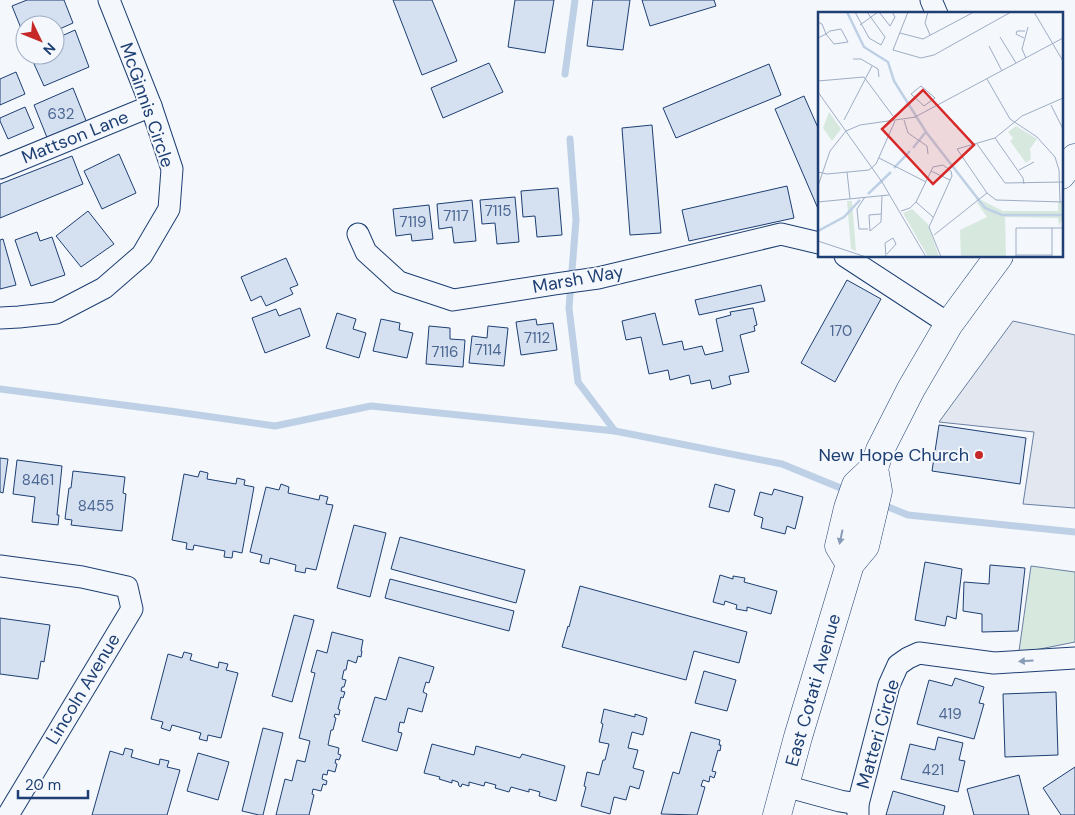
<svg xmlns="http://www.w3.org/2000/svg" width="1075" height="815" viewBox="0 0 1075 815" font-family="'DM Sans',sans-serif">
  <rect width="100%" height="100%" fill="#f4f7fb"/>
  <!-- green -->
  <path fill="#d7e8df" stroke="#687fa3" d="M1031 566 1075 572V642L1035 650 1019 651Z"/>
  <!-- parking -->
  <path fill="#e3e8f0" stroke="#687fa3" d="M1013 321 1075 335V508L1023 504 1034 432 939 422Z"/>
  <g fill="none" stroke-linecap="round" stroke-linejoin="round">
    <!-- stream -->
    <g stroke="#bed0e5" stroke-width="7">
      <path d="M565 74 575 0"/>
      <path d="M570 139 576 220 569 308 578 382 615 431"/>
      <path d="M0 389 177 412 275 426 371 406 615 431 782 464 848 491"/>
      <path d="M881 504 908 515 1075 532"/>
    </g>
  </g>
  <!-- building -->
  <g fill="#d5e0f0" stroke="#1d3f73">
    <path d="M27 0H64L73 23 55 31V25H25V38L12 6Z"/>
    <path d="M393 0H432L457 61 422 75Z"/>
    <path d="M515 0H554L545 53 508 47Z"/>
    <path d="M593 0H630L623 50 587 46Z"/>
    <path d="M642 0H714L716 6 650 26Z"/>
    <path d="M75 30 89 67 44 86 30 55H55V39Z"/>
    <path d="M489 63 503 92 443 118 431 88Z"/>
    <path d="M769 64 781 95 676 138 663 108Z"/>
    <path d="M16 72 25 94 0 105V79Z"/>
    <path d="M73 88 87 123 48 140 34 105Z"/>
    <path d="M804 96 819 130V211L775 109Z"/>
    <path d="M25 107 34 128 8 139 0 121V118Z"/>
    <path d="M652 125 661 233 630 235 622 128Z"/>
    <path d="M119 154 136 193 102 209 84 171Z"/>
    <path d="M72 156 83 184 0 218V184Z"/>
    <path d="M787 186 794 218 689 241 682 210Z"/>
    <path d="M558 188 562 235 537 237 535 216 523 217 521 191Z"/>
    <path d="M515 197 519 242 497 244 495 223 482 224 480 200Z"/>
    <path d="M472 200 476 241 454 243 452 227 439 229 437 204Z"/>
    <path d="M429 205 433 239 412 241 411 234 396 236 393 209Z"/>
    <path d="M88 211 114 244 81 267 56 236Z"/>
    <path d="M37 232 40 241 52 237 65 275 31 286 15 240Z"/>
    <path d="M3 239 16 285 0 289V240Z"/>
    <path d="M286 258 298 285 290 288 293 294 266 306 261 296 251 301 241 277Z"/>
    <path d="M847 280 881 299 835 382 801 363Z"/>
    <path d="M761 285 765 301 699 315 695 300Z"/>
    <path d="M300 308 310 336 265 353 252 318 276 309 279 316Z"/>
    <path d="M753 308 757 325 754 326 755 331 740 335 749 372 729 376 731 384 712 389 710 380 691 384 689 375 670 380 668 370 649 374 641 337 626 340 622 321 655 313 663 345 682 341 684 350 702 346 705 355 723 351 716 319 731 315 730 312Z"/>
    <path d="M337 313 356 319 353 329 366 333 359 358 326 348Z"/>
    <path d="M381 319 400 323 399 330 413 333 407 358 373 351Z"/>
    <path d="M536 319 537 325 553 323 557 350 521 355 516 322Z"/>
    <path d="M429 326 450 328V339L465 340 463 367 426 364Z"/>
    <path d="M488 326 508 328 504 366 469 363 472 336 487 338Z"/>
    <path d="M939 425 1026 438 1020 484 932 471Z"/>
    <path d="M0 458 8 459 3 493 0 492Z"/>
    <path d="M17 460 62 466 57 515H59L58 525 32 522 35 497 13 494Z"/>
    <path d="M73 471 125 477 123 493 126 494 122 531 71 525 72 520 65 519 69 488H71Z"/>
    <path d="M200 471 208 473 207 479 236 484 237 478 245 480 244 485 254 487 242 553 233 551 232 558 224 557 225 551 194 545 193 550 186 549 187 543 172 540 184 474 198 477Z"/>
    <path d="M281 484 289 487 288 493 319 500 320 495 328 497 326 504 333 505 316 570 306 568 305 573 295 571 296 565 270 558 269 564 260 562 262 555 250 552 266 487 279 490Z"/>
    <path d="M715 484 735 490 729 512 709 507Z"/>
    <path d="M774 489 803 497 795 529 787 526 785 534 761 528 763 518 754 515 760 492 772 495Z"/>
    <path d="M354 525 386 533 370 597 337 588Z"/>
    <path d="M400 537 525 570 516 603 391 569Z"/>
    <path d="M925 562 962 569 956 619 947 616 945 626 915 620Z"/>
    <path d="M990 565 1025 568 1018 631 982 632V614L963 611 964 582 989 584Z"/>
    <path d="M720 575 733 579V576L745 578 744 582 777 591 771 614 747 607V611L736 609 737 605 725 601 724 605 713 602Z"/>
    <path d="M390 579 514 611 509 631 385 598Z"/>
    <path d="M580 586 747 632 739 663 694 651 686 680 562 647 568 626 569 627Z"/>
    <path d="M294 615 314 620 292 702 272 696Z"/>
    <path d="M0 618 50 625 44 662 41 661 38 679 0 674Z"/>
    <path d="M332 632 363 640 361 651H362L361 657 358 656 356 663 348 660 346 670H344L342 679 346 680 344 687H342L341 691 345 692 343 698 341 697 338 709 340 710 339 715 335 714 334 717 336 718 333 730H331L328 745 339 748 338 754 341 755 339 760 336 759 335 763 337 764 335 772 328 770 327 775 323 774 322 779 327 781 326 785 323 784 321 791 313 789 312 794 314 795 309 815H276L285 779 292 781 297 760 305 762 310 741 299 738 315 673 311 672 317 650 327 653Z"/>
    <path d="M184 652 192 654 190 660 218 668 219 662 228 664 226 670 238 673 221 738 208 735 207 741 199 739 201 733 172 725 170 731 161 728 163 722 151 719 168 654 182 658Z"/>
    <path d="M399 657 434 667 429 683 426 682 423 692 427 694 422 712 408 708 404 723 400 722 398 732 402 733 397 751 362 741 375 697 386 700Z"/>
    <path d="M704 671 736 680 727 711 695 703Z"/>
    <path d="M955 678 984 687 979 703 984 704 974 739 917 724 929 680 952 686Z"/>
    <path d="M1056 692 1058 755 1005 757 1003 694Z"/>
    <path d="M604 709 635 717V714L647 718 643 735 632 732 628 748 638 750 633 768 644 771 639 789 630 786 626 800 614 797 610 814 581 806 586 787 584 786 587 772 599 775 603 760H605L609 744 599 742 603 724 601 723Z"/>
    <path d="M263 728 283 733 263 815H259L242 811Z"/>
    <path d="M691 732 720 740 719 745H721L720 751 718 750 712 771 716 772 714 778 710 776 709 782 703 780 701 786 705 787 697 815 661 814 673 772 679 774Z"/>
    <path d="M938 737 963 743 959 760 965 761 958 792 901 779 910 744 935 750Z"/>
    <path d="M432 744 474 755 476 746 520 758 522 754 565 766 556 801 539 796 540 792 529 789V792L511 787 509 792 495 788 496 785 485 782 484 786 469 782V786L462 784 461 787 459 786 458 782 452 780V783L439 779 440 777 424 773Z"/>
    <path d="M125 748 133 750 131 757 159 765 160 759 169 761 167 767 180 770 167 815H92L110 751 123 755Z"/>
    <path d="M198 753 229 762 218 800 187 791Z"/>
    <path d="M1075 767V815H1061L1043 788Z"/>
    <path d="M1019 775 1029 815H974L967 789Z"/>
    <path d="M893 791 945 806 943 815H886Z"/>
  </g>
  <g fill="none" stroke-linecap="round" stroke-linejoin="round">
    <defs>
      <g id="street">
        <path d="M931 0 937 14"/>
        <path d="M0 168 151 106"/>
        <path d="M358 234 366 252 399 282 453 300 555 284 598 278 781 234 819 243"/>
        <path d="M845 256 949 324"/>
        <path d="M0 318 19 317 56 313 104 288 142 255 169 209 172 169 151 106 109 0"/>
        <path d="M0 566 82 577 127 587 132 609 8 815"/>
        <path d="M785 786 840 801 858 804"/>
        <path d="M858 815V804L889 685 898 665 908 658 919 653 994 663 1075 658"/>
      </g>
      <g id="secondary">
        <path d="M1061 175 1075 158"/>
        <path d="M850 564 839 546 848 508 856 485 874 468 880 450 911 389 949 324 999 256"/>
        <path d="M777 815 798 737 850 564 865 546 878 491 874 468"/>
      </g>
    </defs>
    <!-- street casing -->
    <use href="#street" stroke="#1d3f73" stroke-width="23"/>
    <!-- secondary casing -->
    <use href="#secondary" stroke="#1d3f73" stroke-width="29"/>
    <!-- street -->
    <use href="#street" stroke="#f4f7fb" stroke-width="21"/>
    <!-- secondary -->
    <use href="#secondary" stroke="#f4f7fb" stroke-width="28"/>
  </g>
  <!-- one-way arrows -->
  <defs><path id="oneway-solid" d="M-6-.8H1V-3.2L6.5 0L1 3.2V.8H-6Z" transform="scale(1.25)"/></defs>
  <g fill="#889bb7">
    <use href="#oneway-solid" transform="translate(841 537) rotate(102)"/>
    <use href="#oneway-solid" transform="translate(1026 661) rotate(177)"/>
  </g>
  <!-- markers -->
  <circle fill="#c62828" stroke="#f4f7fb" stroke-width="2" cx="979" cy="455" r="5"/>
  <g text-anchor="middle" stroke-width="4" stroke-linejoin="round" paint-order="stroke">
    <!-- number labels -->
    <g font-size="15" fill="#4b6792">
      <text x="61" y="119">632</text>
      <text x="498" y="216">7115</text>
      <text x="456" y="221">7117</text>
      <text x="413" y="227">7119</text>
      <text x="841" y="336">170</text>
      <text x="537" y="343">7112</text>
      <text x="488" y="355">7114</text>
      <text x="445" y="357">7116</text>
      <text x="38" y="485">8461</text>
      <text x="96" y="511">8455</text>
      <text x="950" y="719">419</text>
      <text x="933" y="775">421</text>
    </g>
    <!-- street labels -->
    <g font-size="18" fill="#1d3f73" stroke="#f4f7fb">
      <text transform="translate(147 105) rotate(71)" y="6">McGinnis Circle</text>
      <text transform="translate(75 137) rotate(-22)" y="6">Mattson Lane</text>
      <text transform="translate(578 279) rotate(-10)" y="6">Marsh Way</text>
      <text transform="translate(83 689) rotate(-59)" y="6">Lincoln Avenue</text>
      <text transform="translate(813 690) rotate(-74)" y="6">East Cotati Avenue</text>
      <text transform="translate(878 734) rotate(-74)" y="6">Matteri Circle</text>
    </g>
    <!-- poi labels -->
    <g font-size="18" fill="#1d3f73" stroke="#f4f7fb" text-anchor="end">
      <text x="969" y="461">New Hope Church</text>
    </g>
  </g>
  <!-- overview -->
  <g transform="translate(818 12)">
    <rect width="245" height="245" fill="#f4f7fb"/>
    <path d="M11 100 23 117 14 129 5 116ZM198 114 219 127 212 137 213 147 208 151 192 129 195 126 190 120ZM163 188 185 199H240V191H245V206L241 214 240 206 187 205 188 245H143L142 218 169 205 159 191ZM29 189H34L38 239 33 237ZM94 197 110 212 121 245H110L105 236 85 201Z" fill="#d7e8df"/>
    <path fill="none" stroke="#bed0e5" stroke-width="2.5" d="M29 0 46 35 70 50 76 69 108 120 167 196 184 203H245M95 136 107 121M76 156 92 139M50 182 73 160M0 219 26 205 42 188"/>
    <path fill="none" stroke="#9eadc5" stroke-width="1" d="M37 0 51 26 63 33 67 25 49 0M61 0 72 14 77 5 74 0M90 0 75 38 103 46 116 43 193 0M110 0 107 11 112 23M216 0 245 49M0 10 4 12 8 22 16 32 30 30 23 17 12 19 8 22 0 26M42 13 60 0M82 21 105 27 156 0M182 25 198 51M206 26 198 22 199 19H207M171 34 184 59M208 46 204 37 210 15M35 47H43L60 57 61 65M169 67 192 107 219 125 237 145 241 158 242 191M0 69 46 65 75 104M103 74 117 86 106 94 93 82ZM0 80 64 170 108 245M245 86 204 104 177 126 139 137 169 181 178 188 245 190M233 93 245 117M97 105 245 26M26 108 54 54M86 108 90 121 109 134 110 142M177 126 205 166 206 172M159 132 187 171 245 170M61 146 108 170M201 158 216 150M113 159 132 168M0 160 9 162 51 158 58 152 77 109M29 160 32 187M0 174 12 139 28 119 42 113 98 105M47 185 39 197 41 217H50M0 190 71 183M98 190 115 205M83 199 92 196 98 190 115 155 125 153 133 159 134 164 111 215 123 245M63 202 51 203 52 219 63 210 64 184M234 216V244M116 223 169 181M0 229 48 245M198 243H234M68 245 67 231 75 226 78 232 69 242M198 245V216H245"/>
    <path fill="#d62828" fill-opacity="0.15" stroke="#d62828" stroke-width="2.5" d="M105 78 156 133 115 172 64 117Z"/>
    <rect width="245" height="245" fill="none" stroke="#1d3f73" stroke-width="2.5"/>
  </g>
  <!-- north arrow -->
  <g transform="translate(40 40) rotate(133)"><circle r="24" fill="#f4f7fb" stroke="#9eadc5"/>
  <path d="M0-4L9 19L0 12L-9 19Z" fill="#c62828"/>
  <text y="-8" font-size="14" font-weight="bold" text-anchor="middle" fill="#1d3f73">N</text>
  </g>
  <!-- scale -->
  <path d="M18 790v8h70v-8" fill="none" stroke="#1d3f73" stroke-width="2.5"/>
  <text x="25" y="790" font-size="15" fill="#1d3f73" stroke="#f4f7fb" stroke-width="4" paint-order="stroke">20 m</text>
</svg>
